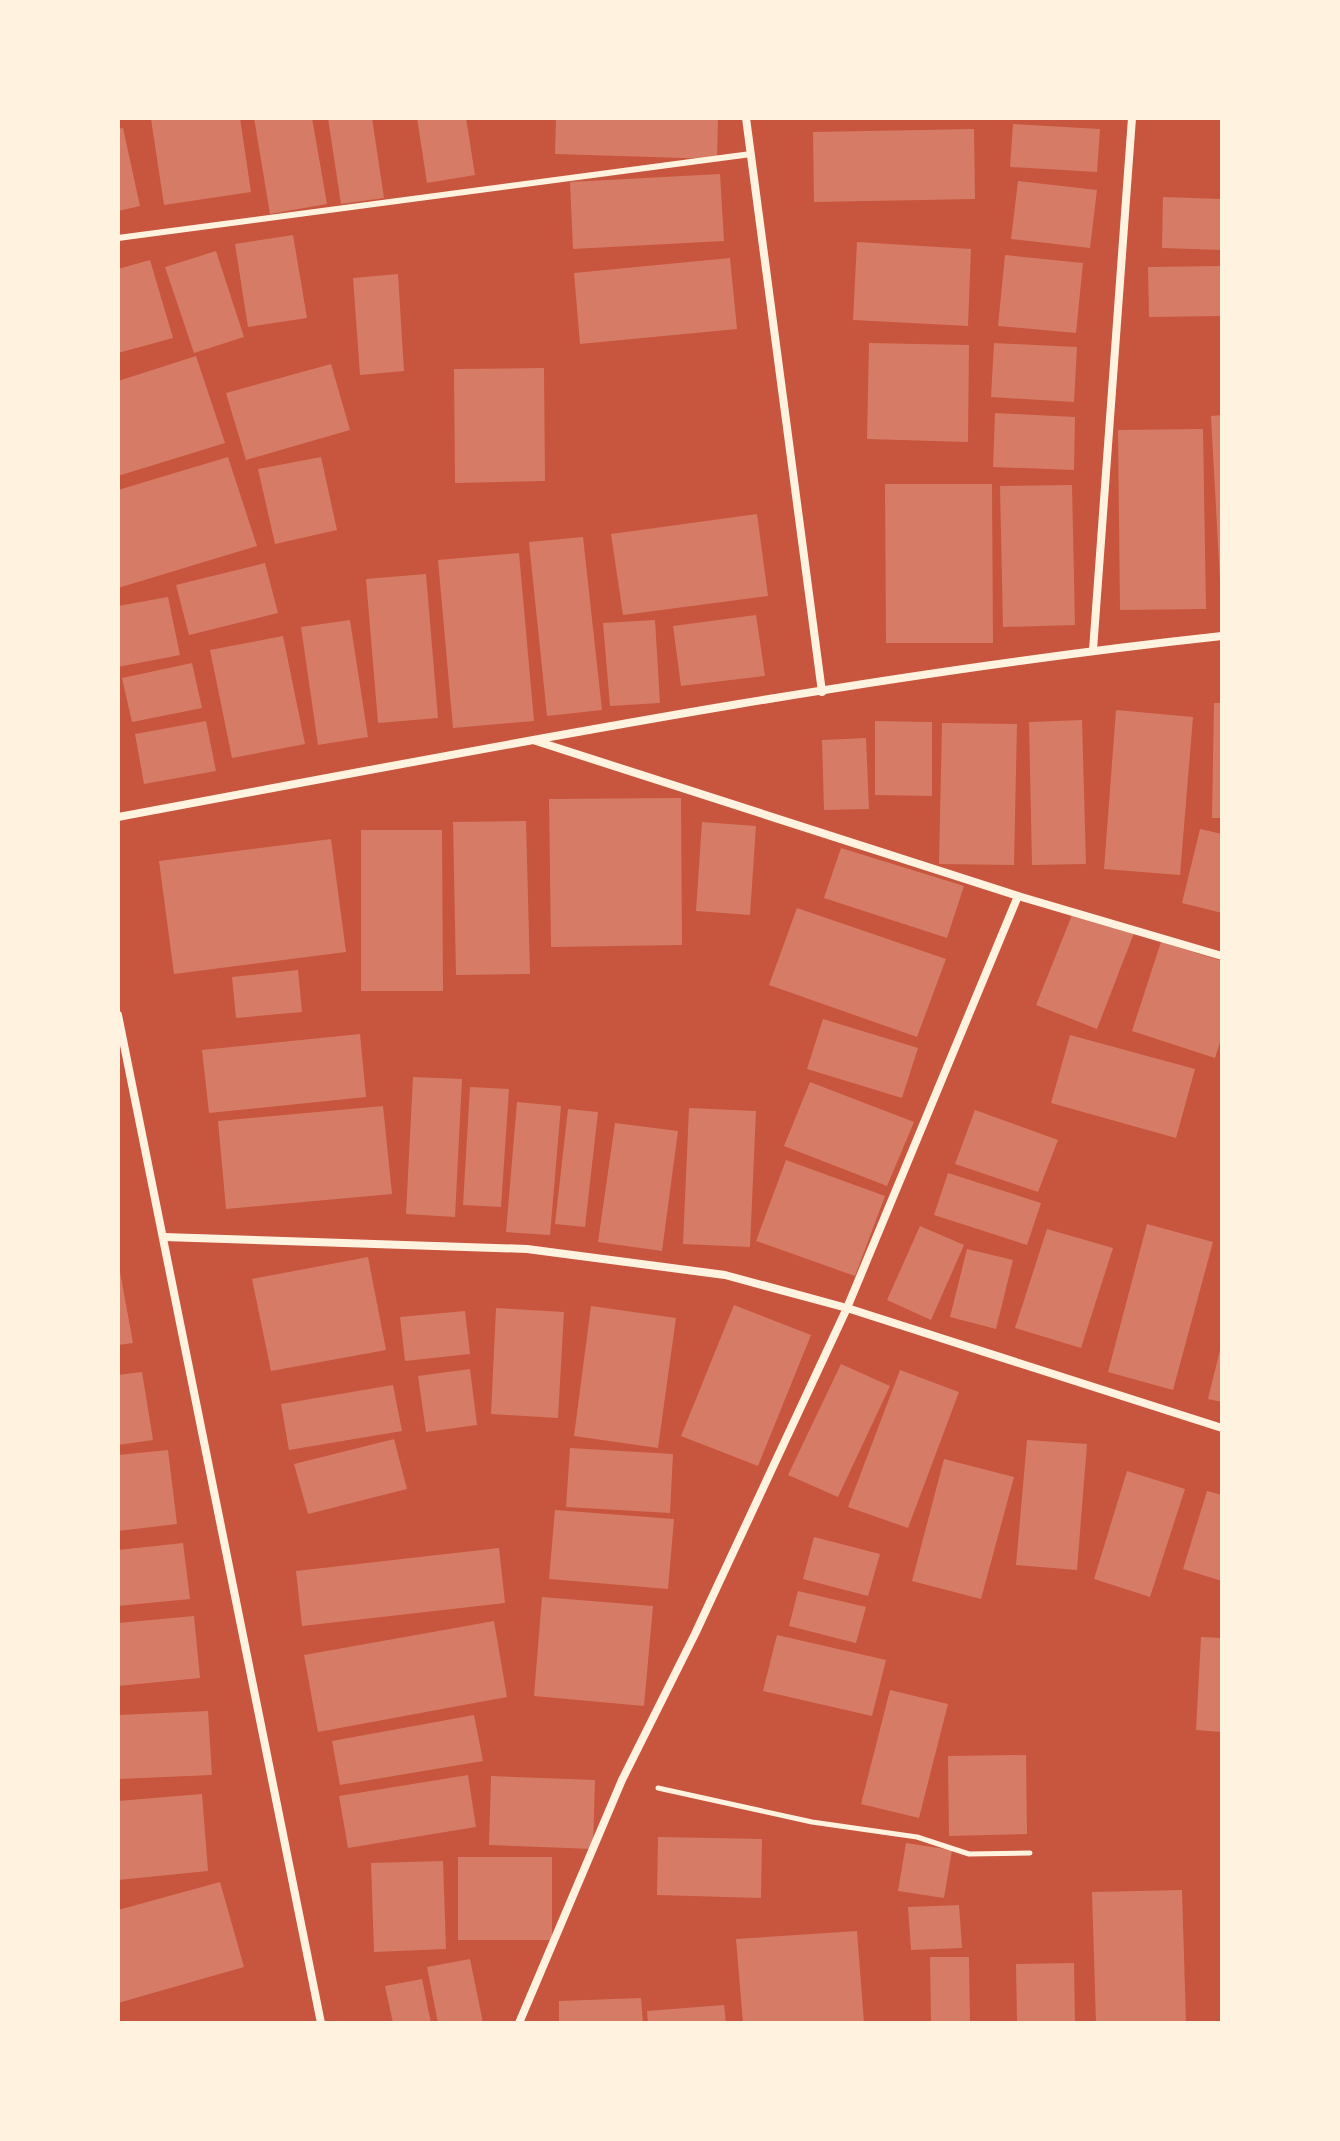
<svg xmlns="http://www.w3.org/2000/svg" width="1340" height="2141" viewBox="0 0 1340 2141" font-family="'Roboto Serif',serif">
  <rect width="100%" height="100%" fill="#c8553d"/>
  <!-- building -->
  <g fill="#d67c66">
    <path d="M161 118H240L251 192 164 205 151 119Z"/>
    <path d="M254 118H312L327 204 270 214Z"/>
    <path d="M328 118H372L384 198 341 204Z"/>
    <path d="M417 118H466L475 175 427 183Z"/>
    <path d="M556 118H718L717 159 555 154Z"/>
    <path d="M1013 124 1100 129 1097 172 1010 167Z"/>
    <path d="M123 128 140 206 118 211V129Z"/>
    <path d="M974 129 975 199 814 202 813 132Z"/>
    <path d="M720 174 724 241 573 249 570 182Z"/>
    <path d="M1018 181 1097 190 1090 248 1011 239Z"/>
    <path d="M1163 197 1222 199V250L1162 248Z"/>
    <path d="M293 235 307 318 248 327 235 244Z"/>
    <path d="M857 242 971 249 968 326 853 320Z"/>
    <path d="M216 251 244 337 194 353 165 267Z"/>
    <path d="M1005 255 1083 263 1076 333 998 326Z"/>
    <path d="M730 258 737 329 580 344 574 273Z"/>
    <path d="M150 260 173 338 118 353V269Z"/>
    <path d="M1222 266V316L1149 317 1148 267Z"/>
    <path d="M398 274 404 371 360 375 353 278Z"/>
    <path d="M869 343 969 345 968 442 867 439Z"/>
    <path d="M994 343 1077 347 1074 402 991 397Z"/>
    <path d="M196 356 225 443 118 476V381Z"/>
    <path d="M331 364 350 430 246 460 226 393Z"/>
    <path d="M544 368 545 481 455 483 454 369Z"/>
    <path d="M995 413 1075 417 1074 470 993 467Z"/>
    <path d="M1222 415V581H1220L1211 416Z"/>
    <path d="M1203 429 1206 609 1120 610 1118 430Z"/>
    <path d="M228 457 257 546 118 588V490Z"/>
    <path d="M321 457 337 530 275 544 258 469Z"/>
    <path d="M885 484H992L993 643H886Z"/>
    <path d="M1072 485 1075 625 1003 627 1000 486Z"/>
    <path d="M757 514 768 596 623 615 611 534Z"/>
    <path d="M583 537 602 710 547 716 529 542Z"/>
    <path d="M519 553 534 721 453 728 438 560Z"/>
    <path d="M265 563 278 613 189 635 176 585Z"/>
    <path d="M426 574 438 718 378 723 366 579Z"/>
    <path d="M168 597 180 655 118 667V606Z"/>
    <path d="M756 615 765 676 681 686 673 626Z"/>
    <path d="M350 620 368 737 318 745 301 627Z"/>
    <path d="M655 620 660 703 610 706 603 623Z"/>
    <path d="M283 636 305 744 232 758 210 650Z"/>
    <path d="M192 663 202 708 132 722 122 678Z"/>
    <path d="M1214 703H1222V818H1212Z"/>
    <path d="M1116 710 1193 717 1180 875 1104 869Z"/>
    <path d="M1082 720 1086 864 1032 865 1029 722Z"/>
    <path d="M206 721 216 771 144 784 135 734Z"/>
    <path d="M875 721 932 722V796L875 795Z"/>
    <path d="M942 723 1017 724 1014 865 939 864Z"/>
    <path d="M866 738 869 809 824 810 822 740Z"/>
    <path d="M681 798 682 945 551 947 549 799Z"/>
    <path d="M526 821 530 974 456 975 453 822Z"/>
    <path d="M702 822 756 826 750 915 696 911Z"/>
    <path d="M1200 829 1222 834V913L1182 903Z"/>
    <path d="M361 830H442L443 991H361Z"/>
    <path d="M331 839 346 952 174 974 159 861Z"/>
    <path d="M841 848 964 886 947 938 824 898Z"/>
    <path d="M797 908 946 959 917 1037 769 985Z"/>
    <path d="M1074 910 1134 933 1097 1029 1036 1005Z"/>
    <path d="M1161 942 1222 961V1036L1215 1058 1132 1031Z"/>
    <path d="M298 970 302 1012 236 1018 232 977Z"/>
    <path d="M823 1019 918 1048 902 1098 807 1069Z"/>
    <path d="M360 1034 366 1097 209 1113 202 1050Z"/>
    <path d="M1070 1035 1195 1069 1176 1138 1051 1103Z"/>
    <path d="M413 1077 462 1079 455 1217 406 1214Z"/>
    <path d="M810 1082 914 1122 887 1186 784 1146Z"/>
    <path d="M470 1087 509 1089 501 1207 463 1205Z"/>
    <path d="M517 1102 561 1106 550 1235 506 1232Z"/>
    <path d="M383 1106 392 1194 226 1209 218 1121Z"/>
    <path d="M689 1108 756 1111 750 1247 683 1244Z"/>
    <path d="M568 1109 598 1112 585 1227 555 1224Z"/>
    <path d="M975 1110 1058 1140 1038 1192 955 1164Z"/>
    <path d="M615 1123 678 1131 662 1251 598 1242Z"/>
    <path d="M786 1160 885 1196 855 1276 756 1241Z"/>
    <path d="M948 1173 1041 1203 1027 1245 934 1215Z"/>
    <path d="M1147 1224 1213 1242 1173 1390 1108 1372Z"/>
    <path d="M920 1226 964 1245 931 1320 887 1300Z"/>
    <path d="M1047 1229 1113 1248 1081 1348 1015 1328Z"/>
    <path d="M967 1249 1013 1260 996 1329 950 1317Z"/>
    <path d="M368 1257 386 1350 271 1371 252 1279Z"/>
    <path d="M118 1261 133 1343 118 1345Z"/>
    <path d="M734 1305 811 1335 758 1466 681 1436Z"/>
    <path d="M591 1306 676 1318 658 1448 574 1436Z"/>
    <path d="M496 1308 564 1312 558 1418 491 1414Z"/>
    <path d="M465 1311 470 1354 405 1361 400 1317Z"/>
    <path d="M1221 1346H1222V1402L1208 1399Z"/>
    <path d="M841 1364 890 1386 838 1497 788 1475Z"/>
    <path d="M470 1369 477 1425 426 1432 418 1376Z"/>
    <path d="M900 1370 959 1392 908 1528 848 1507Z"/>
    <path d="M142 1372 153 1440 118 1445V1375Z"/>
    <path d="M393 1385 402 1431 289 1450 281 1404Z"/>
    <path d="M394 1439 407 1489 308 1514 294 1464Z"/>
    <path d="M1027 1440 1087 1444 1077 1570 1016 1565Z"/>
    <path d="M570 1448 673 1454 670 1513 566 1507Z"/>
    <path d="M168 1450 177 1524 118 1531V1455Z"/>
    <path d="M944 1459 1014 1477 981 1599 912 1581Z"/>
    <path d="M1127 1471 1185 1489 1150 1597 1094 1579Z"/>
    <path d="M1207 1491 1222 1495V1581L1183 1569Z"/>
    <path d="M555 1510 674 1519 668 1589 549 1579Z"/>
    <path d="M814 1537 880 1554 868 1596 803 1579Z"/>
    <path d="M183 1543 190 1599 118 1606V1550Z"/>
    <path d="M499 1548 505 1603 302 1626 296 1571Z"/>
    <path d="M798 1591 866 1607 856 1643 789 1626Z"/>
    <path d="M542 1597 653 1606 644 1706 534 1696Z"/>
    <path d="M194 1616 200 1678 118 1686V1623Z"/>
    <path d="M494 1621 507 1697 318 1732 304 1655Z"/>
    <path d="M777 1635 886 1660 872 1716 763 1691Z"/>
    <path d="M1201 1637 1222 1638V1732L1196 1730Z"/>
    <path d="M890 1690 948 1704 919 1818 861 1804Z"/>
    <path d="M208 1711 212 1775 118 1779V1715Z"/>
    <path d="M474 1715 483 1761 340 1785 332 1741Z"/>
    <path d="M1026 1755 1027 1834 949 1836 948 1756Z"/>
    <path d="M468 1775 476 1827 348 1848 339 1796Z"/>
    <path d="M491 1776 595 1780 593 1849 489 1845Z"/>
    <path d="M202 1794 208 1871 118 1880V1801Z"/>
    <path d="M658 1837 762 1839 761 1898 657 1895Z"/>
    <path d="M906 1843 952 1850 944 1898 898 1891Z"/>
    <rect x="458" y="1857" width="94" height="83"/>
    <path d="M443 1861 446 1949 374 1952 371 1863Z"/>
    <path d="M220 1882 244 1967 118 2003V1910Z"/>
    <path d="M1182 1890 1186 2023H1096L1092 1892Z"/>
    <path d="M959 1905 962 1948 911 1950 908 1907Z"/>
    <path d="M857 1931 864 2023H743L736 1939Z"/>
    <path d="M930 1957H969L970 2023H931Z"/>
    <path d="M470 1959 483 2023H438L427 1967Z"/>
    <path d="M1074 1963 1075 2023H1017L1016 1964Z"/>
    <path d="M422 1979 431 2023H393L385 1986Z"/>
    <path d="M641 1998 643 2023H559V2001Z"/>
    <path d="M724 2005 726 2023H648L647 2011Z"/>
  </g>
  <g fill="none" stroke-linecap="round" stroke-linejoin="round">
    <!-- path -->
    <path stroke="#fff3e0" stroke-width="5" d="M658 1788 812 1822 917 1837 969 1854 1030 1853"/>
    <!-- service -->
    <path stroke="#fff3e0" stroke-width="6" d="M118 238 751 154"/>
    <!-- minor -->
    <g stroke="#fff3e0" stroke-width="8">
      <path d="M746 118 822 692"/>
      <path d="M1093 650 1132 118"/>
      <path d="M536 741 1018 896 1222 956"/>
      <path d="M118 817C484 749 851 676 1222 636"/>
      <path d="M118 1015 321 2023"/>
      <path d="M164 1237 527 1249 725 1275 847 1308 1222 1428"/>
      <path d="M519 2023 622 1780 695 1634 847 1308 1018 896"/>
    </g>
  </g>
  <!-- border -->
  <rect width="1340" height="2141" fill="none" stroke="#fff3e0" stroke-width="240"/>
</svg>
